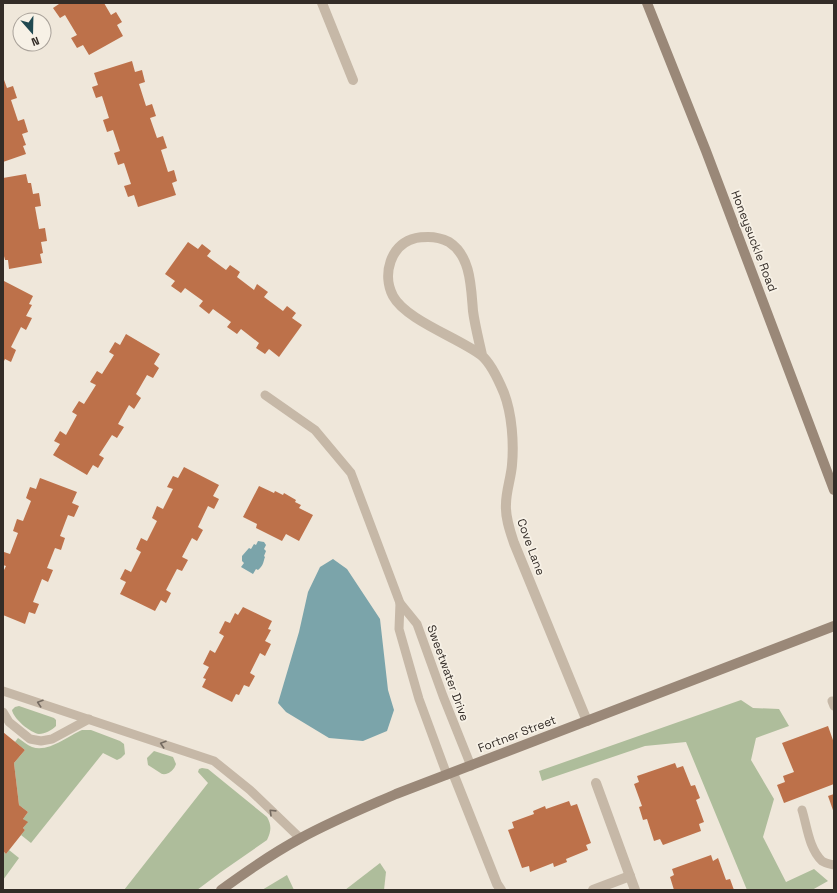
<svg xmlns="http://www.w3.org/2000/svg" width="837" height="893" viewBox="0 0 837 893" font-family="'Space Grotesk',sans-serif">
  <rect width="100%" height="100%" fill="#efe7da"/>
  <!-- green -->
  <g fill="#aebd9b">
    <path d="M741 700 753 708 779 709 789 726 756 738 751 760 774 799 763 837 786 882 814 869 828 881 812 890H747L686 742 645 746 542 781 539 771Z"/>
    <path d="M19 706 54 718 56 720V726C52 730 45 734 39 734 30 733 13 718 12 710L15 707Z"/>
    <path d="M82 730H91L120 741 124 744 125 754 121 758 117 760 103 753 31 843 21 835 25 830 23 828 27 823 23 819 28 812 19 805 14 763 25 750 15 742 18 738C23 741 27 745 32 747 48 753 68 736 82 730Z"/>
    <path d="M154 751 173 757 176 764C174 770 169 775 162 774L148 765 147 758Z"/>
    <path d="M202 768 208 769 267 817C272 826 271 831 267 840L221 872 197 890H124L208 783 198 772 199 769Z"/>
    <path d="M9 850 19 858 3 880V853L4 852 6 854Z"/>
    <path d="M380 863 386 872 384 890H345Z"/>
    <path d="M287 875 294 890H262Z"/>
  </g>
  <!-- water -->
  <g fill="#7ba4aa">
    <path d="M258 541 264 542 266 545 264 549 266 551 264 556 265 557C263 562 264 565 258 570L256 569 253 574 241 567 244 563 242 561V556L249 548 251 549 254 544 256 545Z"/>
    <path d="M333 559 347 569 380 619 388 690 394 710 387 731 363 741 329 738 286 712 278 703 299 632 308 592 320 567Z"/>
  </g>
  <!-- building -->
  <g fill="#bd714a">
    <path d="M58 3H104L111 15 116 12 122 22 117 25 123 36 89 55 83 45 77 48 71 38 77 35 65 15 60 18 53 8 59 4Z"/>
    <path d="M132 61 135 72 142 70 145 82 139 84 146 106 152 104 156 116 150 118 157 138 163 136 167 148 161 150 168 172 174 170 177 181 172 183 176 195 138 207 134 195 128 197 124 186 131 184 124 163 118 165 114 153 120 151 113 130 107 132 103 120 109 118 102 96 96 98 92 87 98 85 94 73Z"/>
    <path d="M3 77 7 88 13 86 17 98 11 100 18 121 24 119 28 132 22 134 26 145 23 146 26 154 3 162Z"/>
    <path d="M26 174 28 183H31L33 194 39 193 41 206 35 207 39 229 45 228 47 241 41 242 43 253 40 254 42 263 9 269 8 260H5L3 252V178Z"/>
    <path d="M188 242 198 249 202 244 211 251 207 256 226 270 230 265 240 272 237 277 254 290 257 284 268 292 264 297 283 311 287 306 296 313 292 318 302 325 279 357 269 349 265 354 256 348 259 343 241 329 237 334 227 327 231 322 213 309 209 314 199 306 203 301 185 288 181 293 171 286 175 281 165 274Z"/>
    <path d="M4 281 33 296 29 304 32 305 26 316 32 318 26 330 21 327 11 347 16 350 11 362 5 359 3 363Z"/>
    <path d="M126 334 160 354 154 364 159 368 153 378 147 375 136 394 141 398 134 409 129 405 118 424 124 427 117 438 112 435 99 455 104 458 98 468 93 465 87 475 53 455 60 444 54 441 60 431 66 435 77 415 72 412 79 401 84 404 96 385 90 382 97 371 102 374 114 355 109 352 115 342 120 345Z"/>
    <path d="M184 467 219 485 213 496 219 499 214 509 208 506 198 527 203 530 197 541 192 538 182 557 188 560 182 571 177 569 166 590 171 593 166 603 161 600 155 611 120 594 126 582 120 579 125 569 131 572 141 552 136 549 141 538 147 541 157 521 152 518 157 506 163 509 173 489 167 487 173 476 178 478Z"/>
    <path d="M40 478 77 492 72 503 79 506 74 517 68 515 60 536 65 538 61 550 55 548 47 568 53 570 48 582 42 579 33 602 39 604 35 614 29 612 25 624 3 615V572L6 566 3 565V555L4 552 10 554 18 533 13 531 17 519 23 521 31 501 26 498 30 487 36 489Z"/>
    <path d="M259 486 274 493 275 491 283 495 284 493 296 500 295 502 301 505 299 508 313 515 299 541 286 534 282 541 256 528 257 524 243 517Z"/>
    <path d="M243 607 272 621 268 629 271 630 265 641 271 644 265 656 260 653 250 673 255 676 249 687 244 685 239 695 236 694 232 702 202 687 206 679 203 678 209 667 203 664 210 650 215 653 224 636 219 633 225 621 230 623 235 613 238 615Z"/>
    <path d="M828 726 834 743V784L784 803 777 785 785 782 783 776 794 772 782 743Z"/>
    <path d="M3 732 25 750 14 763 19 805 28 812 23 819 28 822 23 828 25 830 6 854 4 852 3 853Z"/>
    <path d="M675 763 677 768 683 766 691 786 695 785 700 798 696 800 704 822 699 824 701 831 663 845 660 839 654 841 647 819 643 820 639 807 642 806 634 784 639 782 637 776Z"/>
    <path d="M834 794V813L828 796Z"/>
    <path d="M569 801 571 806 577 804 591 843 586 845 588 850 566 859 567 862 554 867 553 863 530 872 529 866 522 868 508 830 514 828 512 822 534 814 533 811 545 806 546 809Z"/>
    <path d="M711 855 713 861 718 858 726 880 730 879 734 890H674L670 877 674 875 672 869Z"/>
  </g>
  <g fill="none" stroke-linecap="round" stroke-linejoin="round">
    <!-- lane -->
    <g stroke="#c6b8a7" stroke-width="9">
      <path d="M265 395 315 430 351 473 400 603 417 624 443 696 471 766"/>
      <path d="M400 603 399 629 419 699 447 775"/>
      <path d="M3 691 214 761 250 790 300 838"/>
      <path d="M832 701 834 706"/>
      <path d="M3 712 9 722 30 739 41 741 52 739 89 719"/>
      <path d="M802 810C807 826 809 849 822 861 825 863 830 864 834 865"/>
    </g>
    <!-- street -->
    <g stroke="#c6b8a7" stroke-width="10">
      <path d="M322 3 353 80"/>
      <path d="M482 355C479 341 475 326 473 311 471 287 471 256 449 242 443 239 434 237 428 237 424 237 420 237 416 238 390 244 382 275 393 296 406 320 459 338 481 355 491 363 499 381 504 393 512 414 514 443 512 465 511 478 506 491 506 504 505 517 510 531 514 543L587 721"/>
      <path d="M453 773 497 884 501 890"/>
      <path d="M596 783 635 890"/>
      <path d="M593 890 630 876"/>
    </g>
    <!-- secondary -->
    <g stroke="#9a8878" stroke-width="10">
      <path d="M647 3 706 151 834 490"/>
      <path d="M221 890C247 871 273 853 301 838 332 821 364 808 396 794L834 626"/>
    </g>
  </g>
  <!-- one-way arrows -->
  <defs><path id="oneway-chevron" d="M-2-3.5L2.5 0L-2 3.5" fill="none" stroke-width="1.6" stroke-linecap="round" stroke-linejoin="round"/></defs>
  <g stroke="#756b61">
    <use href="#oneway-chevron" transform="translate(40 703) rotate(-162)"/>
    <use href="#oneway-chevron" transform="translate(163 744) rotate(-162)"/>
    <use href="#oneway-chevron" transform="translate(272 812) rotate(-136)"/>
  </g>
  <g text-anchor="middle" stroke-width="3.5" stroke-linejoin="round" paint-order="stroke">
    <!-- street labels -->
    <g font-size="12" fill="#332c27" stroke="#f7f1e6">
      <text transform="translate(754 241) rotate(69)" y="4">Honeysuckle Road</text>
      <text transform="translate(531 547) rotate(70)" y="4">Cove Lane</text>
      <text transform="translate(448 673) rotate(70)" y="4">Sweetwater Drive</text>
      <text transform="translate(517 734) rotate(-21)" y="4">Fortner Street</text>
    </g>
  </g>
  <!-- border -->
  <rect width="837" height="893" fill="none" stroke="#332c27" stroke-width="8"/>
  <!-- north arrow -->
  <g transform="translate(32 32) rotate(160)"><circle r="19" fill="#f7f1e6" stroke="#a9a29a"/>
  <path d="M0-3L7 15L0 10L-7 15Z" fill="#204951"/>
  <text y="-6" font-size="11" font-weight="bold" text-anchor="middle" fill="#332c27">N</text>
  </g>
</svg>
